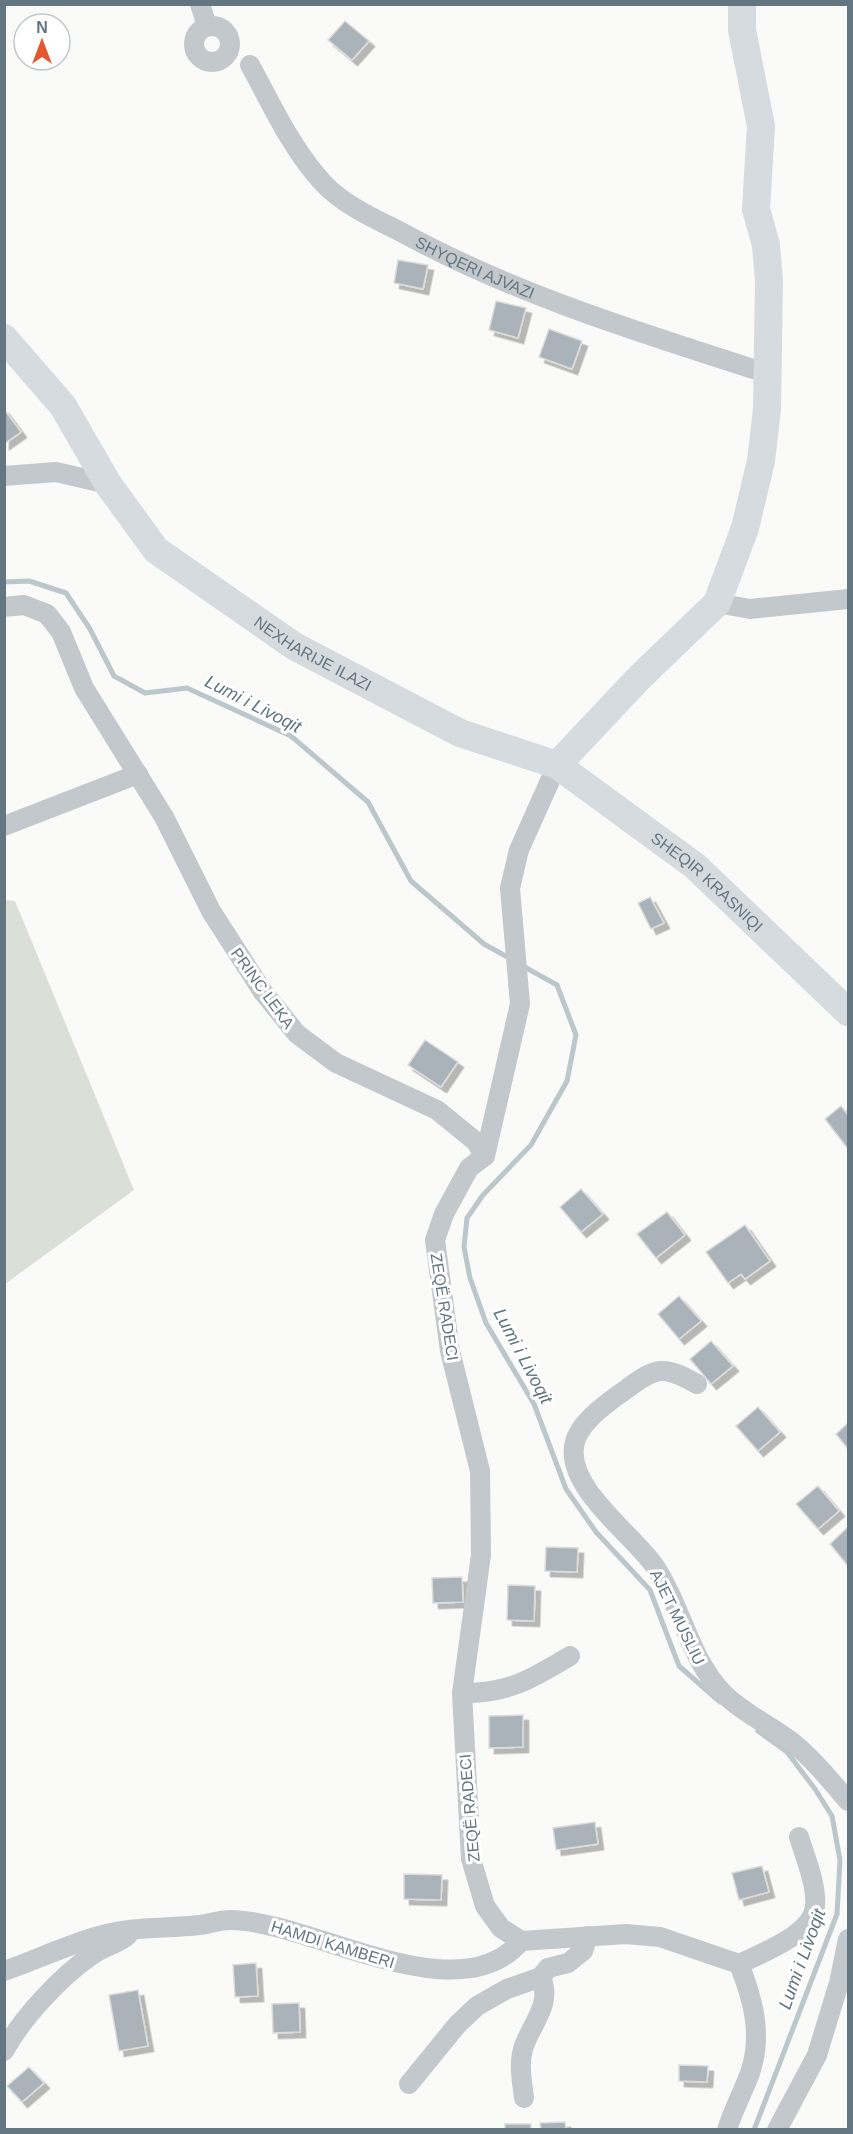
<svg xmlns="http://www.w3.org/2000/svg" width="853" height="2134" viewBox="0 0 853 2134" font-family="Arial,sans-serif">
  <defs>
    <filter id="shadow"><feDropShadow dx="5.5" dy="5.5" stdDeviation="0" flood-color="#0004"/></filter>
  </defs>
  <rect width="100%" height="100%" fill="#fafaf8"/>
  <!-- green -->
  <path fill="#dadfd7" d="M4 900 15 901 134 1190 5 1284Z"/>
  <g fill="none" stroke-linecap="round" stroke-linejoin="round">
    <!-- stream -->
    <g stroke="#bbc7cb" stroke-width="5">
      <path d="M4 582 29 581 66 593 90 629 114 676 145 693 187 688 291 736 368 802 411 881 484 944 511 959"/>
      <path d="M521 965 557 985 576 1035 567 1081 531 1145 483 1195 467 1218 464 1247 470 1278 486 1323 534 1404 566 1489 596 1532 650 1590 679 1666 720 1702"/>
      <path d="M754 2130 837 1914 840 1860 832 1816 815 1789 787 1752 758 1731"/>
    </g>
  </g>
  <!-- building -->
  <g fill="#aab3b9" stroke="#dcdcda" stroke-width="1.5" filter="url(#shadow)">
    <path d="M345 21 369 41 352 60 328 40Z"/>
    <path d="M398 260 428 265 423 289 394 283Z"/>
    <path d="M496 301 526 308 518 338 489 330Z"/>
    <path d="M549 329 582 341 572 369 539 357Z"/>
    <path d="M4 409 21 432 4 444Z"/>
    <path d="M650 897 664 923 651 929 638 903Z"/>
    <path d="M425 1040 458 1062 441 1087 408 1065Z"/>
    <path d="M841 1106 848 1115V1149L825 1119Z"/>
    <path d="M581 1189 603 1214 581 1232 560 1207Z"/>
    <path d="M667 1212 685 1235 656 1258 637 1234Z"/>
    <path d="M745 1225 770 1261 745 1279 741 1274 728 1283 706 1252Z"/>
    <path d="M679 1296 701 1321 679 1339 658 1314Z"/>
    <path d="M711 1341 733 1366 711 1384 690 1359Z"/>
    <path d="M758 1407 780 1432 758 1451 736 1426Z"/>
    <path d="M848 1423V1449L836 1434Z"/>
    <path d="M818 1486 839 1511 818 1529 796 1504Z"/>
    <path d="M848 1527V1566L830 1544Z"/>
    <path d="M546 1547 578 1548 577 1572 545 1571Z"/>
    <path d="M462 1577 463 1602 433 1603 432 1578Z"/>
    <path d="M508 1585 535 1586 534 1621 507 1620Z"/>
    <path d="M523 1715V1747L489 1748V1716Z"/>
    <path d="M595 1822 598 1844 556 1850 553 1828Z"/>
    <path d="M762 1866 769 1892 739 1900 732 1873Z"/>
    <path d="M404 1874 442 1875 441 1900 404 1899Z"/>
    <path d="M256 1963 258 1996 235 1997 233 1965Z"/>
    <path d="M138 1990 148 2046 119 2051 109 1995Z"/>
    <path d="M299 2003 300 2032 273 2033 272 2004Z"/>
    <path d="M679 2065 708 2066 707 2082 679 2081Z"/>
    <path d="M29 2067 44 2083 22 2102 7 2086Z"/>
    <path d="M565 2122 566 2130H541L540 2123Z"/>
    <rect x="505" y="2124" width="26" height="6"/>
  </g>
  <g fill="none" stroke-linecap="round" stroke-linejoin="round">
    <!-- street -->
    <g stroke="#c3c8cc" stroke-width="20">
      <path d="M200 4 207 26"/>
      <circle cx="212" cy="44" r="18"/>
      <path id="s1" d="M250 65C272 105 292 150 324 184 344 205 375 219 401 232 516 295 644 334 769 374"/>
      <path d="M4 476 56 472 108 484"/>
      <path d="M717 603 750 609 848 599"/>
      <path d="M4 607 24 605 47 614 61 632 84 688 164 817 211 911 263 992 297 1034 336 1063 437 1110 475 1141 485 1156"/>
      <path d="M4 826 138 774"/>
      <path d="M697 1384C665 1366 657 1366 628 1388 610 1401 576 1423 574 1447 568 1490 635 1536 656 1568 682 1608 689 1657 722 1692 741 1712 770 1725 792 1742 813 1759 831 1781 848 1801"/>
      <path d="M462 1693C507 1694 532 1679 570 1656"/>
      <path d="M521 1941 501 1928 485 1906 471 1859 462 1693 481 1555 480 1471 450 1351 435 1240 444 1214 469 1168 485 1156 520 1004 510 888 519 850 557 765"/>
      <path d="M739 1964C762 1953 813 1934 815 1906 817 1885 805 1857 799 1837"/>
      <path d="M4 1971C36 1960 67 1945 99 1936 132 1926 165 1929 199 1925 209 1924 219 1920 230 1920 310 1920 458 2016 521 1941L626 1934 660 1937 739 1964C753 1999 763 2035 750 2073 743 2092 733 2110 727 2130"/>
      <path d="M4 2051C22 2018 61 1976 92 1955 103 1947 118 1944 128 1935"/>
      <path d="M409 2084 457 2025 477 2006 507 1989 541 1977 548 1968 568 1963 583 1951 588 1936"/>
      <path d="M524 2098C522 2081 518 2063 524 2046 533 2021 552 2005 541 1977"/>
      <path d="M777 2130 817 2055 839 1983 848 1939"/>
    </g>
    <!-- secondary -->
    <g stroke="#d6dbdf" stroke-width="28">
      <path id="s2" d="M4 338 63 406 108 484 156 550 294 646 460 733 557 765 695 866 848 1012"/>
      <path d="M557 765 639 678 717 603 745 528 761 461 767 409 769 281 766 245 756 209 761 126 742 30V4"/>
    </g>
  </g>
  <g text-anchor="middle" stroke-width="6" stroke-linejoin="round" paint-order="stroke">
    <!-- street labels -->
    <g font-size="16" fill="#657683" stroke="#fff">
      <text dy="6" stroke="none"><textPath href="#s1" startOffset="314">SHYQERI AJVAZI</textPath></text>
      <text dy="6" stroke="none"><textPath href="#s2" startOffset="450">NEXHARIJE ILAZI</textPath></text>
      <text dy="6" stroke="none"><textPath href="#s2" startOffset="910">SHEQIR KRASNIQI</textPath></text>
      <text transform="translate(263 988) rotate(54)" y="6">PRINC LEKA</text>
      <text transform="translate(445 1307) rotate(81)" y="6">ZEQË RADECI</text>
      <text transform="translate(678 1617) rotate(64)" y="6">AJET MUSLIU</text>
      <text transform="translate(469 1808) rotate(-95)" y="6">ZEQË RADECI</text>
      <text transform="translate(333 1944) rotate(17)" y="6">HAMDI KAMBERI</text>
    </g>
    <!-- water labels -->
    <g font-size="18" font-style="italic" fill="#60757c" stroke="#fff">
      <text transform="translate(253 704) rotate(27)" y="6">Lumi i Livoqit</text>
      <text transform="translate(523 1356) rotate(62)" y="6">Lumi i Livoqit</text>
      <text transform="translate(802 1959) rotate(-70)" y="6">Lumi i Livoqit</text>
    </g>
  </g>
  <!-- border -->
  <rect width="853" height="2134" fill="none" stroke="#657683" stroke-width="12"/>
  <!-- north arrow -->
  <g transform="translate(42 42)"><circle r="28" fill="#ffffff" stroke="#c1c8cd" stroke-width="1.5"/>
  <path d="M0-4.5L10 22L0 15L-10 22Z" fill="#e4572e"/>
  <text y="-9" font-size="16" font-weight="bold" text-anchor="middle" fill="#657683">N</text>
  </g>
</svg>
